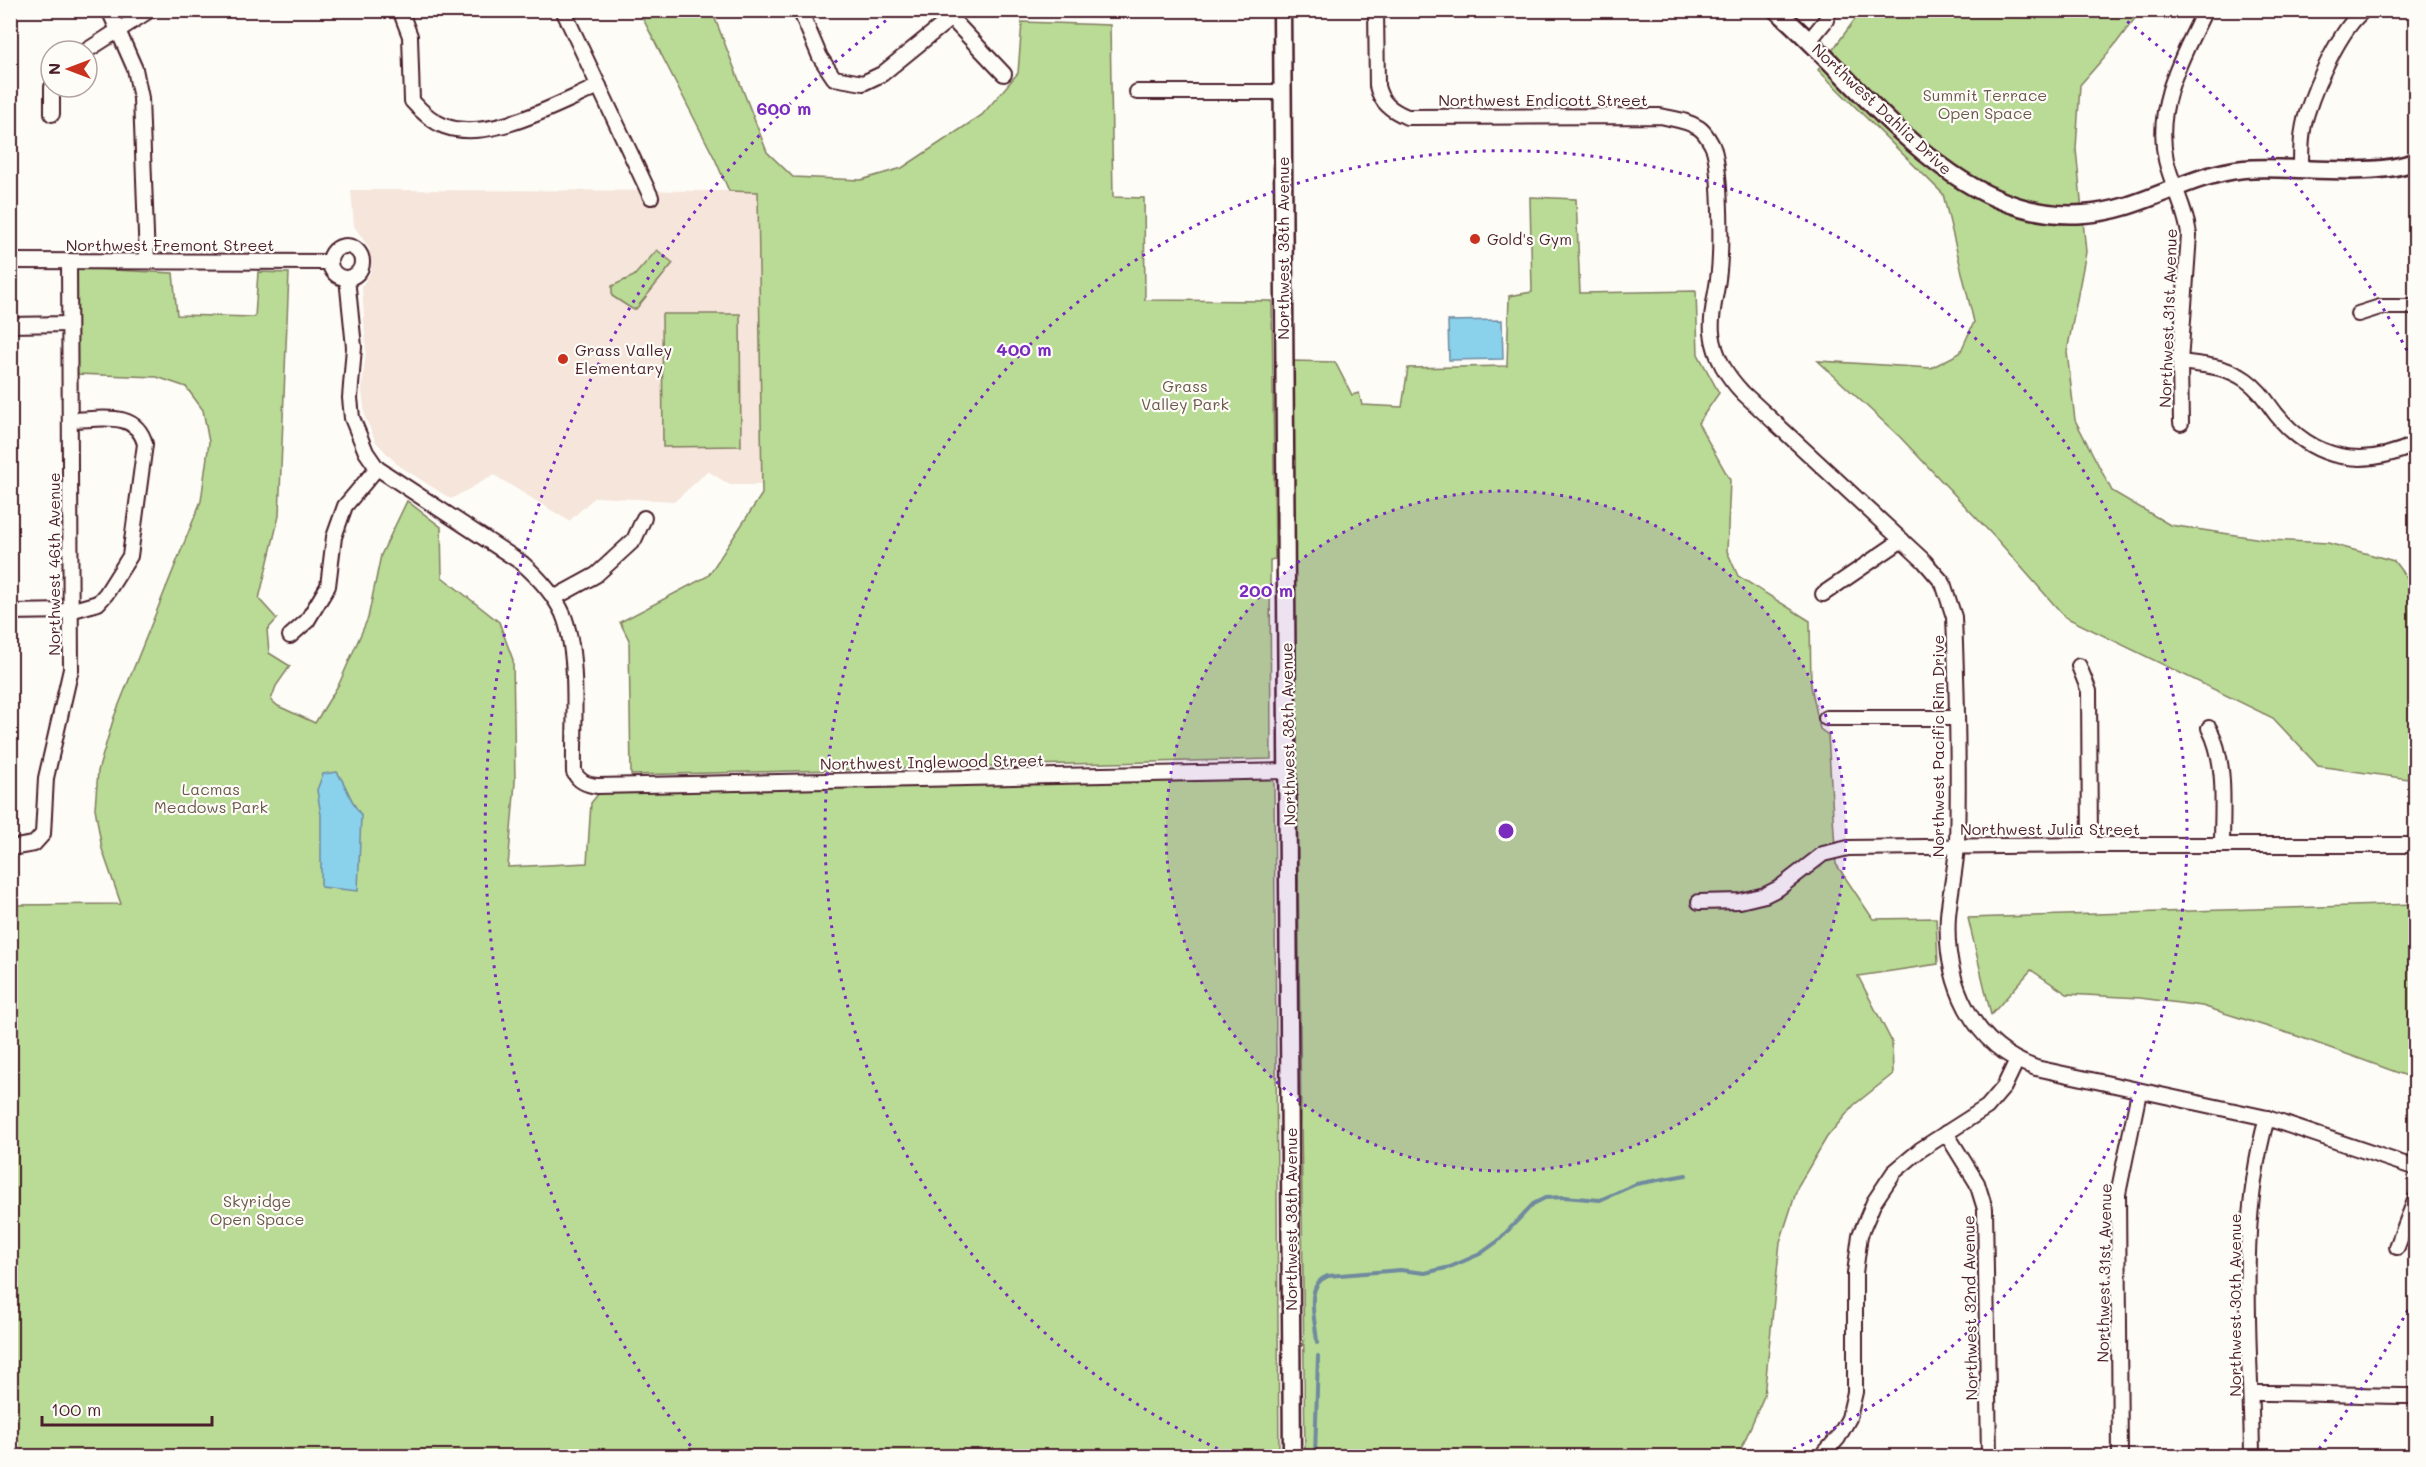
<svg xmlns="http://www.w3.org/2000/svg" width="2426" height="1467" viewBox="0 0 2426 1467" font-family="Mali,sans-serif">
  <rect width="100%" height="100%" fill="#fdfcf7"/>
  <filter id="ink" filterUnits="userSpaceOnUse"><feTurbulence type="fractalNoise" baseFrequency=".0167" numOctaves="2"/><feDisplacementMap in="SourceGraphic" scale="12" xChannelSelector="R" yChannelSelector="G"/><feConvolveMatrix kernelMatrix="1 2 1 2 8 2 1 2 1" color-interpolation-filters="sRGB"/></filter>
  <g filter="url(#ink)">
    <!-- built -->
    <path fill="#f5e5da" d="M351 190 758 191 762 485H730L708 471 675 501 595 497 569 521 494 475 451 499 398 465 376 442 365 417 362 390 366 350 362 286 371 272 369 248 354 226Z"/>
    <!-- green -->
    <g fill="#b9db95" stroke="#827d60" stroke-width="1.5">
      <path d="M2034 10 2056 15 2065 11 2139 13 2114 46 2080 85 2076 149 2086 252 2067 352 2075 420 2112 491 2170 525 2268 540 2328 543 2394 561 2415 589V780L2318 766 2273 718 2065 617 2001 544 1900 437 1818 361 1931 368 1960 353 1974 322 1943 194 1818 70 1861 11Z"/>
      <path d="M639 11H712L767 152 793 177 861 180 902 168 982 115 1018 73 1022 22 1110 25 1113 197 1144 198 1145 300 1272 301 1275 559 1270 560 1271 759 631 775 629 640 620 622 708 576 762 494 758 192 729 191 715 159Z"/>
      <path d="M1530 197 1576 199 1580 293 1696 291 1698 354 1719 393 1698 423 1730 480 1727 551 1738 576 1810 621 1811 686 1820 729 1828 735 1836 864 1873 919 1936 918 1938 964 1858 976 1892 1042 1893 1074 1854 1105 1827 1137 1798 1186 1780 1242 1764 1396 1738 1456H1305L1292 361 1335 362 1352 395 1359 393 1362 405 1402 407 1408 368 1507 366 1509 296 1532 292Z"/>
      <path d="M657 250 673 263 636 309H632L612 296V286L634 276Z"/>
      <path d="M74 268 173 273 177 315 255 317 258 272 289 273 279 516 259 599 277 619 267 630 269 653 290 666 276 686 271 700 278 706 315 723 339 684 368 618 381 555 407 501 441 527 442 577 499 622 513 660 515 782 508 867 587 863 591 803 599 793 1270 779 1274 782 1279 1456H11L10 905 121 904 102 849 95 808 98 771 114 717 201 501 209 442 203 410 186 387 157 377 75 374Z"/>
      <path d="M662 314H740L741 446 663 447Z"/>
      <path d="M2415 904V1079L2297 1036 2202 1006 2140 998 2067 994 2031 970 1991 1015 1968 918Z"/>
    </g>
    <!-- water -->
    <g fill="#8ad1eb" stroke="#708a9e" stroke-width="1.5">
      <path d="M1502 320 1503 359 1449 360 1448 321Z"/>
      <path d="M337 772C347 786 350 801 361 815L358 891 321 887V815L317 790 323 774Z"/>
    </g>
    <g fill="none" stroke-linecap="round" stroke-linejoin="round">
      <!-- stream -->
      <g stroke="#708a9e" stroke-width="4">
        <path d="M1317 1343C1316 1321 1303 1285 1328 1276L1400 1270 1425 1273 1450 1267 1480 1254 1498 1241 1533 1204 1545 1198 1564 1197 1600 1200 1636 1184 1686 1175"/>
        <path d="M1315 1456 1318 1356"/>
      </g>
      <defs>
        <g id="minor">
          <path d="M109 10 135 69 141 98 147 261"/>
          <path d="M400 10 410 36 412 101C421 111 431 121 444 126 490 143 557 104 599 86"/>
          <path d="M563 10 651 197"/>
          <path d="M800 10 820 57 834 78 863 83 882 74 951 18 952 10"/>
          <path d="M1376 10 1377 86C1381 103 1391 110 1407 117L1660 116C1673 119 1687 120 1699 128 1705 132 1712 144 1714 150 1721 176 1722 253 1718 279 1716 297 1710 314 1712 333 1715 358 1727 376 1743 393L1924 561 1943 583 1954 617C1957 692 1959 769 1957 844 1956 868 1950 892 1948 916 1944 981 1971 1046 2036 1068L2267 1118 2416 1168"/>
          <path d="M951 18 1004 74"/>
          <path d="M1809 41 1826 20 1829 10"/>
          <path d="M86 51 150 10"/>
          <path d="M52 87V114"/>
          <path d="M1137 92H1282"/>
          <path d="M2301 169C2301 150 2301 131 2307 113 2316 84 2340 29 2364 10"/>
          <circle cx="346" cy="262" r="16"/>
          <path d="M10 261 330 262"/>
          <path d="M347 278 354 347 350 398 352 418 366 452 377 468 522 563C539 578 554 594 563 614 580 656 573 726 574 772 579 782 587 785 598 786L1288 771"/>
          <path d="M2358 314 2380 307H2416"/>
          <path d="M10 325 69 324"/>
          <path d="M2180 362C2204 365 2226 366 2246 380 2260 390 2266 401 2276 414 2314 461 2363 469 2416 444"/>
          <path d="M2181 423 2180 362 2189 235C2186 208 2172 186 2166 160 2154 105 2182 58 2205 10"/>
          <path d="M1823 594 1902 540"/>
          <path d="M554 598 596 575 634 540 644 518"/>
          <path d="M10 612 70 611 98 603 106 594 130 556 145 444C136 409 99 420 70 420"/>
          <path d="M290 636 307 621 328 586 334 537 345 506 377 468"/>
          <path d="M2079 666 2089 691 2090 845"/>
          <path d="M1826 718H1955"/>
          <path d="M2209 728C2227 762 2222 807 2222 845"/>
          <path d="M10 848 34 844 43 834 46 778 71 669 69 261"/>
          <path d="M1699 902 1740 901 1765 895 1779 888 1823 854 1848 848 2090 845H2416"/>
          <path d="M1946 1133 1977 1183 1985 1209 1989 1456"/>
          <path d="M2397 1247 2416 1198"/>
          <path d="M2252 1393C2307 1392 2361 1396 2416 1396"/>
          <path d="M1822 1456 1838 1438 1849 1418 1855 1392V1273L1860 1235 1874 1202 1894 1172 1920 1150 1987 1107 2004 1087 2016 1062"/>
          <path d="M2120 1456 2118 1194 2139 1092"/>
          <path d="M2252 1456C2251 1345 2236 1227 2267 1118"/>
        </g>
        <g id="tertiary">
          <path d="M1282 10 1292 1456"/>
          <path d="M1776 10C1865 86 1953 224 2084 214 2144 210 2185 175 2244 169 2292 165 2374 179 2416 161"/>
        </g>
      </defs>
      <!-- minor casing -->
      <use href="#minor" stroke="#4a1f2b" stroke-width="18"/>
      <!-- tertiary casing -->
      <use href="#tertiary" stroke="#4a1f2b" stroke-width="21"/>
      <!-- minor -->
      <use href="#minor" stroke="#fdfcf7" stroke-width="14"/>
      <!-- tertiary -->
      <use href="#tertiary" stroke="#fdfcf7" stroke-width="16"/>
    </g>
  </g>
  <!-- distance rings -->
  <circle cx="1506" cy="831" r="340" fill="#7b2cbf" fill-opacity=".12"/>
  <g fill="none" stroke="#7b2cbf" stroke-width="3" stroke-dasharray="3 6">
    <circle cx="1506" cy="831" r="340"/>
    <path d="M1234 1456A681 681 0 1 1 1778 1456"/>
    <path d="M2412 1302A1021 1021 0 0 1 2316 1453M696 1453A1021 1021 0 0 1 892 16M2120 16A1021 1021 0 0 1 2412 360"/>
  </g>
  <!-- markers -->
  <g fill="#c8321e" stroke="#fdfcf7" stroke-width="2">
    <circle cx="1475" cy="239" r="6"/>
    <circle cx="563" cy="359" r="6"/>
  </g>
  <g text-anchor="middle" stroke-width="4.5" stroke-linejoin="round" paint-order="stroke">
    <!-- park labels -->
    <g font-size="16" fill="#6b574b" stroke="#fdfcf7">
      <text x="1985" y="101">Summit Terrace<tspan x="1985" dy="18">Open Space</tspan></text>
      <text x="1185" y="392">Grass<tspan x="1185" dy="18">Valley Park</tspan></text>
      <text x="211" y="795">Lacmas<tspan x="211" dy="18">Meadows Park</tspan></text>
      <text x="257" y="1207">Skyridge<tspan x="257" dy="18">Open Space</tspan></text>
    </g>
    <!-- street labels -->
    <g font-size="16" fill="#4a1f2b" stroke="#fdfcf7">
      <text x="1543" y="106">Northwest Endicott Street</text>
      <text transform="translate(1882 109) rotate(43)" y="6">Northwest Dahlia Drive</text>
      <text x="170" y="251">Northwest Fremont Street</text>
      <text transform="translate(1283 248) rotate(-90)" y="6">Northwest 38th Avenue</text>
      <text transform="translate(2168 318) rotate(-88)" y="6">Northwest 31st Avenue</text>
      <text transform="translate(54 564) rotate(-90)" y="6">Northwest 46th Avenue</text>
      <text transform="translate(1288 734) rotate(-91)" y="6">Northwest 38th Avenue</text>
      <text transform="translate(1938 746) rotate(-90)" y="6">Northwest Pacific Rim Drive</text>
      <text transform="translate(932 762) rotate(-1)" y="6">Northwest Inglewood Street</text>
      <text x="2050" y="835">Northwest Julia Street</text>
      <text transform="translate(1291 1219) rotate(-90)" y="6">Northwest 38th Avenue</text>
      <text transform="translate(2104 1273) rotate(-89)" y="6">Northwest 31st Avenue</text>
      <text transform="translate(2235 1305) rotate(-90)" y="6">Northwest 30th Avenue</text>
      <text transform="translate(1970 1308) rotate(-91)" y="6">Northwest 32nd Avenue</text>
    </g>
    <!-- poi labels -->
    <g font-size="16" fill="#4a1f2b" stroke="#fdfcf7" text-anchor="start">
      <text x="1487" y="245">Gold's Gym</text>
      <text x="575" y="356">Grass Valley<tspan x="575" dy="18">Elementary</tspan></text>
    </g>
  </g>
  <circle cx="1506" cy="831" r="9" fill="#7b2cbf" stroke="#fdfcf7" stroke-width="3"/>
  <g font-size="18" text-anchor="middle" font-weight="bold" fill="#7b2cbf" stroke="#fdfcf7" stroke-width="4.5" stroke-linejoin="round" paint-order="stroke">
    <text x="784" y="115">600 m</text>
    <text x="1024" y="356">400 m</text>
    <text x="1266" y="597">200 m</text>
  </g>
  <!-- margin -->
  <rect width="2426" height="1467" fill="none" stroke="#fdfcf7" stroke-width="36"/>
  <rect x="18" y="18" width="2390" height="1431" fill="none" stroke="#4a1f2b" stroke-width="2" filter="url(#ink)"/>
  <!-- north arrow -->
  <g transform="translate(69 69) rotate(270)"><circle r="28" fill="#fdfcf7" stroke="#b5a4a5" stroke-width="1.5"/>
  <path d="M0-4.5L10 22L0 15L-10 22Z" fill="#c8321e"/>
  <text y="-9" font-size="16" font-weight="bold" text-anchor="middle" fill="#4a1f2b">N</text>
  </g>
  <!-- scale -->
  <path d="M42 1416v9h170v-9" fill="none" stroke="#4a1f2b" stroke-width="3"/>
  <text x="51" y="1416" font-size="18" fill="#4a1f2b" stroke="#fdfcf7" stroke-width="4.5" paint-order="stroke">100 m</text>
</svg>
